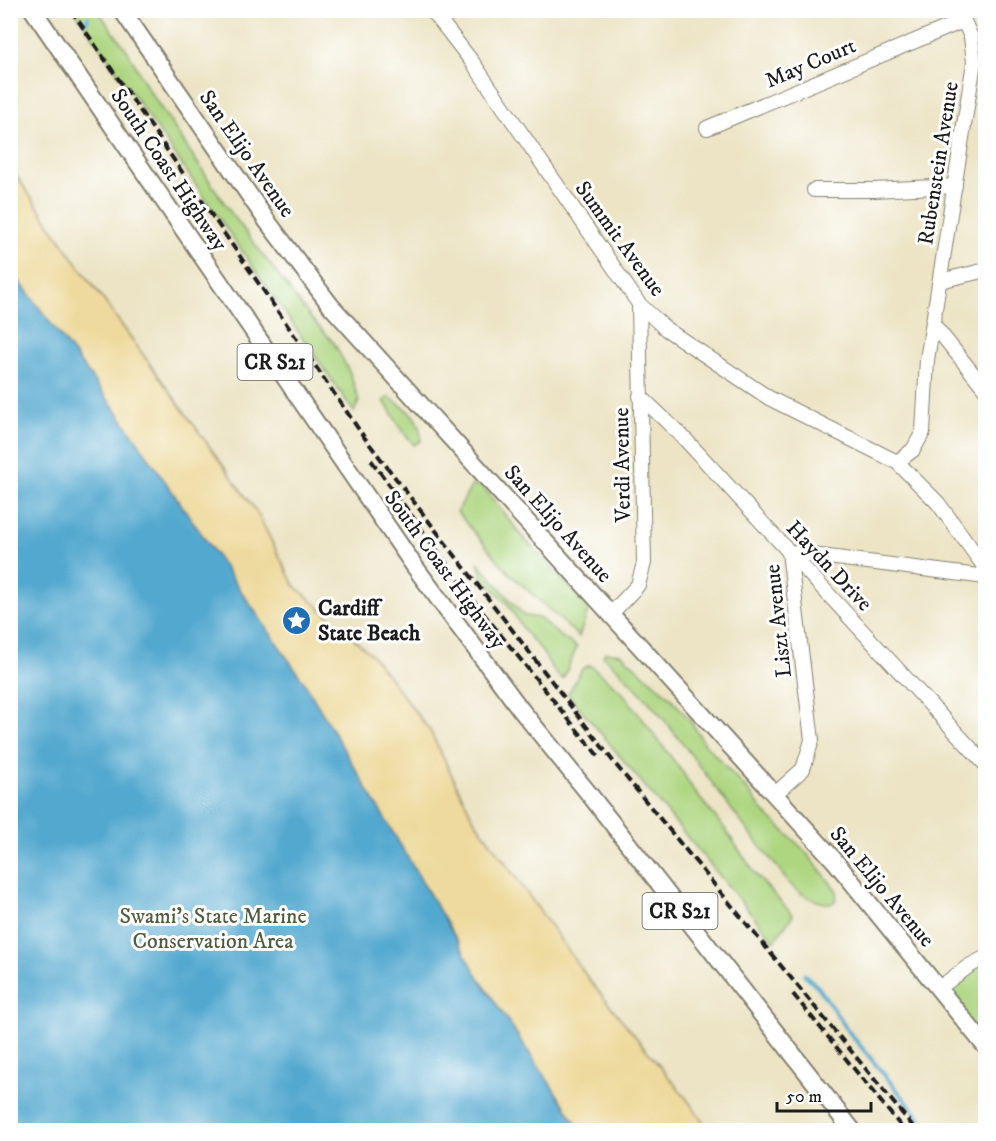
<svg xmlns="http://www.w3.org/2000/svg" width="996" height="1141" viewBox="0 0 996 1141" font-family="'IM FELL DW Pica',serif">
  <rect width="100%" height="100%" fill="#fff"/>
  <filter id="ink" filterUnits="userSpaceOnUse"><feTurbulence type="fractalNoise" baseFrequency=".0167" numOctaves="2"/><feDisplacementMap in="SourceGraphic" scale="12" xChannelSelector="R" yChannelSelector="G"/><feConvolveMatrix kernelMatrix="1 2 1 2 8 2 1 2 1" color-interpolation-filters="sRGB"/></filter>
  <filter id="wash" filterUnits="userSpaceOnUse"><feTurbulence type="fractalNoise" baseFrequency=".008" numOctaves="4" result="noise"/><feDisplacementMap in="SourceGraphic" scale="24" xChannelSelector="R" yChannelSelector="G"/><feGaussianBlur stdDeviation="1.35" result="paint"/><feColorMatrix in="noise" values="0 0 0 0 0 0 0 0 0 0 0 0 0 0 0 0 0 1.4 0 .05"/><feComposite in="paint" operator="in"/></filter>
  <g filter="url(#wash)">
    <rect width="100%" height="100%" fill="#ece4c5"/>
    <!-- green -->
    <g fill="#aed681" stroke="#65794e" stroke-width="1.5">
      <path d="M75 11H98L127 50 147 87 229 210 310 317 334 343 350 373 359 401 354 412Z"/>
      <path d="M389 397C408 411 421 416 421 441L414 445 404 433 384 401Z"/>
      <path d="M472 485 482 486 522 536 589 608 579 637 508 572 457 512Z"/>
      <path d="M478 562 524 616 539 618 560 636 577 647 563 679 555 673 541 650 525 632 508 604 483 578Z"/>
      <path d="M605 652 621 654 670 697 689 719 705 744 751 794 761 809 805 851 837 891 836 900 831 904C807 901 791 890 779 869 718 800 674 717 603 656Z"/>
      <path d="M590 665 622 692 683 773 694 791 725 829 756 875 793 915 774 941 568 694 582 669Z"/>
      <path d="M985 957V1047L939 989Z"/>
    </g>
    <!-- sand -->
    <path fill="#eeda9e" stroke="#857b5d" stroke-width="1.5" d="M10 167 74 259 256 511 294 585 372 655 430 731 473 818 590 981 686 1098 709 1130H581L481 981 118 413 11 270Z"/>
    <!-- water -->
    <path fill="#53a8cf" stroke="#386276" stroke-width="1.5" d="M11 270 118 413 304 682 481 981 581 1130H11Z"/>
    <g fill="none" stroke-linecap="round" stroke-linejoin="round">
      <!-- stream -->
      <g stroke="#53a8cf" stroke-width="4">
        <path d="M86 22 88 17"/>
        <path d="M804 974 819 988 848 1031 930 1130"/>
      </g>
    </g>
  </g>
  <g filter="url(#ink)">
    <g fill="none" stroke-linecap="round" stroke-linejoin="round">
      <defs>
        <g id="minor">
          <path d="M432 10 473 63 639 304 666 329 769 398 897 462 938 503 984 566 986 575"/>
          <path d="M707 128 963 21"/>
          <path d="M814 190H873L955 186"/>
          <path d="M940 281 986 270"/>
          <path d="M934 325 986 390"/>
          <path d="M640 396 683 437 986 765"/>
          <path d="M897 462 913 450 923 432 927 360 974 62 971 37 959 10"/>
          <path d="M611 614 638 585 644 563 639 304"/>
          <path d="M775 794 803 769 812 740 789 552 986 577"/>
          <path d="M939 988 969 966 986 957"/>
        </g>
        <g id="major">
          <path d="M33 10 415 567 521 710 586 790 852 1130"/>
          <path d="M122 10 267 221 331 306 834 860 986 1047"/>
        </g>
      </defs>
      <!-- minor casing -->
      <use href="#minor" stroke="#848070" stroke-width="16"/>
      <!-- major casing -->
      <use href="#major" stroke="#848070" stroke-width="20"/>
      <!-- minor -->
      <use href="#minor" stroke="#fff" stroke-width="14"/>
      <!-- major -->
      <use href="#major" stroke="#fff" stroke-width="16"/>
      <!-- rail -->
      <g stroke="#1c1c1c" stroke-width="4" stroke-dasharray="9 4.5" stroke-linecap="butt">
        <path d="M71 10 364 437 616 765 916 1130"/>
        <path d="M371 460 479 608 599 757"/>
        <path d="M793 994 904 1130"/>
      </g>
    </g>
  </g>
  <!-- icons -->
  <defs>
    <symbol id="sight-disc" viewBox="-11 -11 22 22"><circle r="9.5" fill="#1f6fb2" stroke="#fff"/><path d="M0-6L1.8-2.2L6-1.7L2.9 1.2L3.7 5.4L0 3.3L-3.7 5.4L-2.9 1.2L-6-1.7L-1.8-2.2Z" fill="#fff"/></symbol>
  </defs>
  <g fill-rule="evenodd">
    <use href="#sight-disc" x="280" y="604" width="33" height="33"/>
  </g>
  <g text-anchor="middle" stroke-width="6" stroke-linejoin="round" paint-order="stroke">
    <!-- shield labels -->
    <g fill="#fff" stroke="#606060" stroke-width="1.5">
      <rect x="237.5" y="344" width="75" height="36" rx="4.5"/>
      <rect x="642.5" y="893" width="75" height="36" rx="4.5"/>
    </g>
    <g font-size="21" font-weight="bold" fill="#1c1c1c">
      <text x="275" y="369">CR S21</text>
      <text x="680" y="918">CR S21</text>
    </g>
    <!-- street labels -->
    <g font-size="22" fill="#1c1c1c" stroke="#fff">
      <text transform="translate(810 62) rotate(-23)" y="8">May Court</text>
      <text transform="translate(248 153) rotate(55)" y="8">San Elijo Avenue</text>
      <text transform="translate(937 163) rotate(-81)" y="8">Rubenstein Avenue</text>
      <text transform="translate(170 169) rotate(56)" y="8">South Coast Highway</text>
      <text transform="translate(621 238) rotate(54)" y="8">Summit Avenue</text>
      <text transform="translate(621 465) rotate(-91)" y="8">Verdi Avenue</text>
      <text transform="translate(559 523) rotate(48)" y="8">San Elijo Avenue</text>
      <text transform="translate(830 565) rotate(47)" y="8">Haydn Drive</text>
      <text transform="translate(446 569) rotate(54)" y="8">South Coast Highway</text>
      <text transform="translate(777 621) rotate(-96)" y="8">Liszt Avenue</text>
      <text transform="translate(883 886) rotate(50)" y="8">San Elijo Avenue</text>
    </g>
    <!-- poi labels -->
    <g font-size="22" font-weight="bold" fill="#1c1c1c" stroke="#fff" text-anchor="start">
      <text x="318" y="615">Cardiff<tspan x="318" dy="25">State Beach</tspan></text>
    </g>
    <!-- park labels -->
    <g font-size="22" fill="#4f5d3f" stroke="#fff">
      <text x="213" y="923">Swami's State Marine<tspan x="213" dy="25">Conservation Area</tspan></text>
    </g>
  </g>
  <!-- margin -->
  <rect width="996" height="1141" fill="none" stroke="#fff" stroke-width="36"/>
  <!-- scale -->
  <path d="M777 1102v9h94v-9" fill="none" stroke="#1c1c1c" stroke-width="3"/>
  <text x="786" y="1102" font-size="18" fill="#1c1c1c" stroke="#ffffff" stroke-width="4.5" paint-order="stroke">50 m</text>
</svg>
